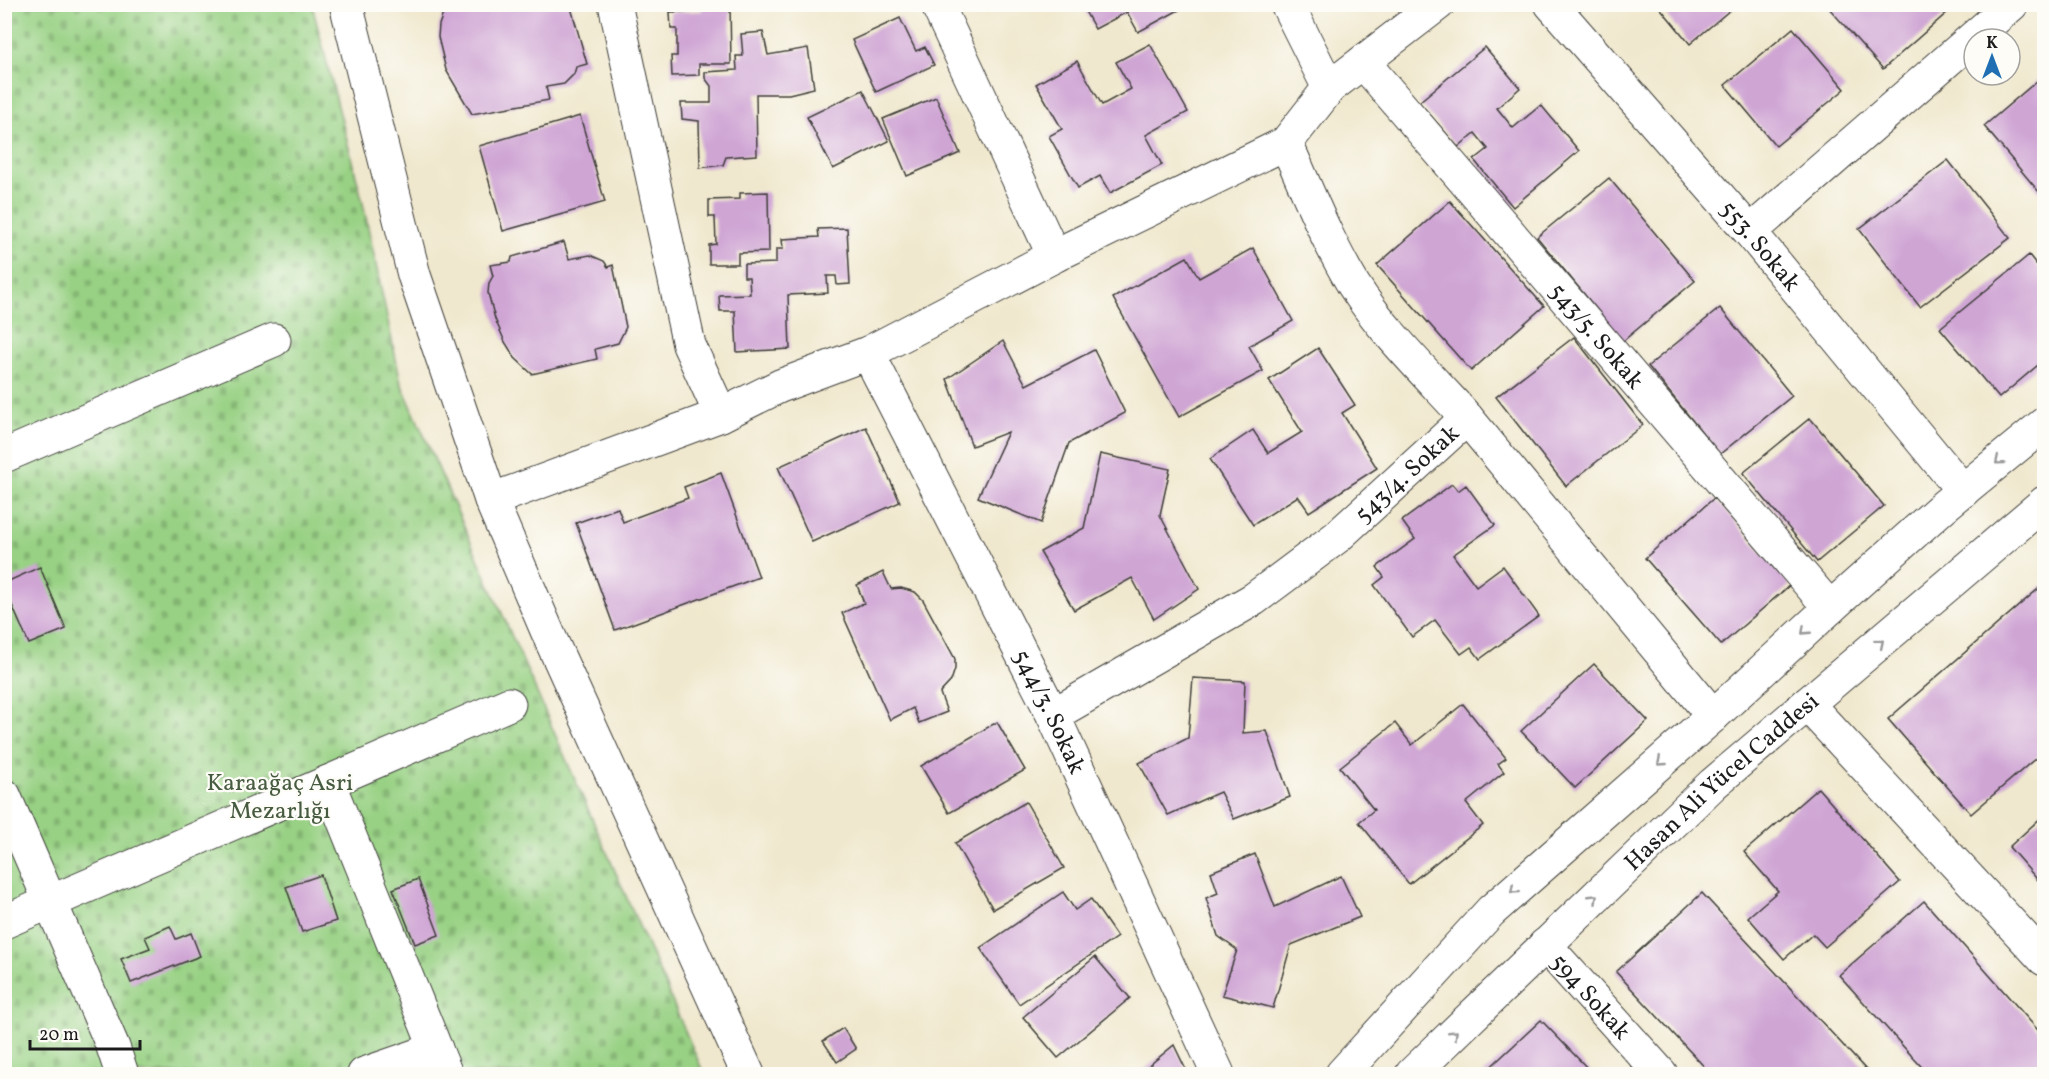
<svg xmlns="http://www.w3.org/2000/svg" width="2049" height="1079" viewBox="0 0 2049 1079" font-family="Vollkorn,serif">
  <defs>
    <pattern id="cemetery-stones" width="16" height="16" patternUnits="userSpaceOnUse" patternTransform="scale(1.5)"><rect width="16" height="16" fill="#98d184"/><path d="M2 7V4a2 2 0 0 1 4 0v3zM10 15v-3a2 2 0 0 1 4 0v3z" fill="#82b371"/></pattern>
  </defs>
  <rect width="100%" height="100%" fill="#fdfcf7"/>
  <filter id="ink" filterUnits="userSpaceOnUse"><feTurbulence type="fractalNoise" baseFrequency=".0167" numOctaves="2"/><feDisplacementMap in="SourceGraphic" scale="12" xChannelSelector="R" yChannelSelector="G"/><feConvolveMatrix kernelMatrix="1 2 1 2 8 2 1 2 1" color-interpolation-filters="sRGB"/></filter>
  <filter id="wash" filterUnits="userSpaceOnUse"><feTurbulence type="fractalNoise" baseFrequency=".008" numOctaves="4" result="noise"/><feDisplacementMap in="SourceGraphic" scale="24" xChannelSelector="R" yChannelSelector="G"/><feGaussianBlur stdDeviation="1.35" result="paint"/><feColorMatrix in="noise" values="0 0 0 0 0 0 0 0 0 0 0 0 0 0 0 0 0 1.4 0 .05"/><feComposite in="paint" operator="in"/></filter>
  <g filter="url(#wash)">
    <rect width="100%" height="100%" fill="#f0e8ce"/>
    <!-- cemetery -->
    <path fill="url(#cemetery-stones)" stroke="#5a7650" stroke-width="1.5" d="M5 5H312L362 199 401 383 704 1074H5Z"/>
    <g id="blocks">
      <!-- building -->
      <g fill="#cfa5d4">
        <path d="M442 4H570L587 64 576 67 574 74 564 84 546 87 549 100 472 114 446 70 438 37 439 25 444 11Z"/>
        <path d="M701 4H730L731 64H699V75L672 76 671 56H677V29H671L670 12 702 11Z"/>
        <path d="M1081 4H1190L1138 32 1127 12 1095 29Z"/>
        <path d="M1657 4H1737L1690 44Z"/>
        <path d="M1828 4H1946L1950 10 1883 69 1827 6Z"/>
        <path d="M900 18 916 51 925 47 934 65 876 92 852 40Z"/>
        <path d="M1793 28 1845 89 1776 146 1725 85Z"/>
        <path d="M763 32 768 55 808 48 814 88 789 94H756L757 155 726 157 723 165 700 168 699 121 682 119 681 103H711V86L705 78V72L737 70 736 56H743L741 34Z"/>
        <path d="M1150 44 1188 112 1146 135 1162 165 1110 193 1100 176 1078 188 1049 136 1062 129 1036 84 1077 61 1102 105 1131 89 1116 62Z"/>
        <path d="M1485 47 1520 88 1497 108 1513 128 1541 105 1579 151 1513 207 1474 160 1488 149 1475 133 1458 147 1419 102Z"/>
        <path d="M2044 75V198L1984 126Z"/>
        <path d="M863 90 889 141 833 169 807 117Z"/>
        <path d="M936 97 960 153 907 176 883 119Z"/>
        <path d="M580 116 605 202 503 231 479 146Z"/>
        <path d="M1948 160 2010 238 1920 307 1859 229Z"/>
        <path d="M1609 178 1695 281 1623 341 1537 237Z"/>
        <path d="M768 192 769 252 738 253V264H709V245L716 244 715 217H709V200L740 199V193Z"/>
        <path d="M1450 201 1544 306 1471 371 1377 265Z"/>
        <path d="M847 228 850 284 837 285 836 276H827L828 293 788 295 790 349 737 352 735 311H720L719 295 750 294 749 277H744V264L776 263V249H783L782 239 819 237 818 229Z"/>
        <path d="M564 242 569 259 590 255 604 261 608 267 613 265 626 327 618 343 595 349 597 359 532 374 515 358 505 342 495 319 488 293 489 283 493 276 490 265 511 262 512 257Z"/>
        <path d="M1253 248 1293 321 1249 346 1263 371 1179 417 1113 298 1187 257 1199 278Z"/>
        <path d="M2029 255 2044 274V360L1999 398 1940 328Z"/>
        <path d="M1720 308 1792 396 1720 454 1648 366Z"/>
        <path d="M1574 337 1643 425 1566 486 1496 397Z"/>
        <path d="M1003 341 1026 385 1094 350 1125 413 1069 443 1041 523 978 497 1008 432 972 446 947 379Z"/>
        <path d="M1318 348 1355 405 1342 413 1377 468 1309 512 1298 496 1253 525 1210 459 1253 430 1268 453 1302 432 1269 380Z"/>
        <path d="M1810 418 1884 506 1817 562 1743 473Z"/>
        <path d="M866 427 900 502 812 542 778 467Z"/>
        <path d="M1100 454 1170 469 1160 515 1199 589 1154 619 1132 578 1074 610 1040 552 1084 528Z"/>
        <path d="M721 473 759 577 615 630 576 523 618 508 623 522 688 498 684 487Z"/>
        <path d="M1452 484 1458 491 1466 485 1495 525 1453 555 1476 586 1503 566 1539 616 1480 659 1471 647 1461 654 1435 620 1412 637 1374 585 1384 577 1377 567 1415 539 1402 521Z"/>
        <path d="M1714 498 1790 585 1721 645 1645 558Z"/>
        <path d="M40 567 66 629 29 644 4 587V583Z"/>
        <path d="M883 572 891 589 901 588 915 592 923 600 955 659V669L951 681 940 693 947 712 919 723 913 708 890 720 842 613 864 603 857 585Z"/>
        <path d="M2044 584V751L1971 814 1888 719Z"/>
        <path d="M1594 664 1648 721 1575 788 1521 731Z"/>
        <path d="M1193 678 1245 681 1243 733 1267 731 1290 797 1234 819 1220 792 1168 815 1139 763 1188 738Z"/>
        <path d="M1463 704 1506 758 1498 764 1504 772 1466 803 1483 825 1409 884 1359 822 1374 810 1340 767 1395 723 1412 745Z"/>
        <path d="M997 722 1025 770 949 813 921 766Z"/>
        <path d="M1818 788 1900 882 1825 947 1813 934 1784 959 1748 917 1778 891 1744 852Z"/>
        <path d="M1026 802 1064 868 993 909 955 843Z"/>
        <path d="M2044 815V887L2009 847Z"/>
        <path d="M1255 854 1275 907 1341 876 1360 917 1291 945 1273 1008 1222 995 1237 950 1218 936 1206 898 1218 893 1211 872Z"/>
        <path d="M321 875 336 921 302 932 286 887Z"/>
        <path d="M418 879 439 935 415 944 393 889Z"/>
        <path d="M1063 892 1075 910 1091 899 1117 937 1019 1004 980 948Z"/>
        <path d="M1702 893 1867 1071 1863 1074H1711L1616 972Z"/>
        <path d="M1924 901 2044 1037V1074H1928L1839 975Z"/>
        <path d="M170 926 176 939 191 933 200 956 131 983 121 959 150 948 145 937Z"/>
        <path d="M1095 957 1130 998 1058 1058 1023 1017Z"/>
        <path d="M1541 1020 1593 1074H1483Z"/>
        <path d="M843 1028 856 1049 837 1062 823 1041Z"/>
        <path d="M1174 1045 1188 1074 1140 1073Z"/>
      </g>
    </g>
  </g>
  <g filter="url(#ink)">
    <use href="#blocks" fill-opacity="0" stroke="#3c3b37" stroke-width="1.5"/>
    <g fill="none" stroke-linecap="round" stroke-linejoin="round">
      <defs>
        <g id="minor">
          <path d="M346 4 414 275 491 500 551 640 748 1074"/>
          <path d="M615 4 689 345 721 415 780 386 868 353 1054 256 1286 143 1329 88 1438 4"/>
          <path d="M937 4 1054 256"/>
          <path d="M1287 4 1329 88"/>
          <path id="s1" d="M1551 4 1750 232 1963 491"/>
          <path id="s2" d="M1363 62 1830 608"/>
          <path d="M1286 143C1307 190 1326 239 1353 284 1383 332 1429 376 1467 418"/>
          <path d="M1750 232 2012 4"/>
          <path id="s3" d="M868 353 1053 715 1218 1074"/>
          <path d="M4 456 274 340"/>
          <path d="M491 500 721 415"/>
          <path d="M1807 704 2044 959"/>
          <path id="s4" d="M1053 715 1254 599 1337 537 1467 418 1713 716"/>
          <path d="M328 782 446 1074"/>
          <path d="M4 795 113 1047 122 1074"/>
          <path d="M4 922 509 704"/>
          <path id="s5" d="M1545 945 1661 1074"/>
          <path d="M364 1074 436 1049"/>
          <path d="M1342 1074 1491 911 1713 716 1830 608 1944 506 2044 424"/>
          <path id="s6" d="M1412 1074 1713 784 2044 503"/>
        </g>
      </defs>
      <!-- minor casing -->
      <use href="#minor" stroke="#3c3b37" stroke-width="35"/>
      <!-- minor -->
      <use href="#minor" stroke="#fff" stroke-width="33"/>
    </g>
    <!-- one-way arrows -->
    <defs><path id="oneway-chevron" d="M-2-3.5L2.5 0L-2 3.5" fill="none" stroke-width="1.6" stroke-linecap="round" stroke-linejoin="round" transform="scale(1.5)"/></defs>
    <g stroke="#999">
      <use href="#oneway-chevron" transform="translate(1999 461) rotate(140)"/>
      <use href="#oneway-chevron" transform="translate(1805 631) rotate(137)"/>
      <use href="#oneway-chevron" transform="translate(1880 643) rotate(-40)"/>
      <use href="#oneway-chevron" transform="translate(1661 762) rotate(139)"/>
      <use href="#oneway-chevron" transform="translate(1514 890) rotate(139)"/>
      <use href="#oneway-chevron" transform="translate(1594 898) rotate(-44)"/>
      <use href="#oneway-chevron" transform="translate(1454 1034) rotate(-44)"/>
    </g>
  </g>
  <g text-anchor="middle" stroke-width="4.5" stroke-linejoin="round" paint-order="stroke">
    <!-- street labels -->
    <g font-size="24" fill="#1c1c1c" stroke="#fdfcf7">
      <text dy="8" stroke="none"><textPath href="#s1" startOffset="320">553. Sokak</textPath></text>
      <text dy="8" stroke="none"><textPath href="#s2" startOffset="360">543/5. Sokak</textPath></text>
      <text dy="8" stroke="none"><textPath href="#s4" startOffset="430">543/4. Sokak</textPath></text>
      <text dy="8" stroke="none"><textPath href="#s3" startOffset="402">544/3. Sokak</textPath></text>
      <text dy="8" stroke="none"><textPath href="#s6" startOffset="426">Hasan Ali Yücel Caddesi</textPath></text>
      <text dy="8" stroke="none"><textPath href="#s5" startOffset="69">594 Sokak</textPath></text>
    </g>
    <!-- park labels -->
    <g font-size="24" fill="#475b40" stroke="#fdfcf7">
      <text x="280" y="790">Karaağaç Asri<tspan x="280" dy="28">Mezarlığı</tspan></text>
    </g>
  </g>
  <!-- margin -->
  <rect width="2049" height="1079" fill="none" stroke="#fdfcf7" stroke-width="24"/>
  <!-- north arrow -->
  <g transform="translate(1992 57)"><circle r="28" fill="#fdfcf7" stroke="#a3a29f" stroke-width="1.5"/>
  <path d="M0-4.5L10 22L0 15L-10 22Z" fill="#1f6fb2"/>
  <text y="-9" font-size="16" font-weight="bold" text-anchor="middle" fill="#1c1c1c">K</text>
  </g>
  <!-- scale -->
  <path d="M30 1040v9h110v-9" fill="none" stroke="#1c1c1c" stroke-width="3"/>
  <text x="39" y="1040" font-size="18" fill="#1c1c1c" stroke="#fdfcf7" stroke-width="4.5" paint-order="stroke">20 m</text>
</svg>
